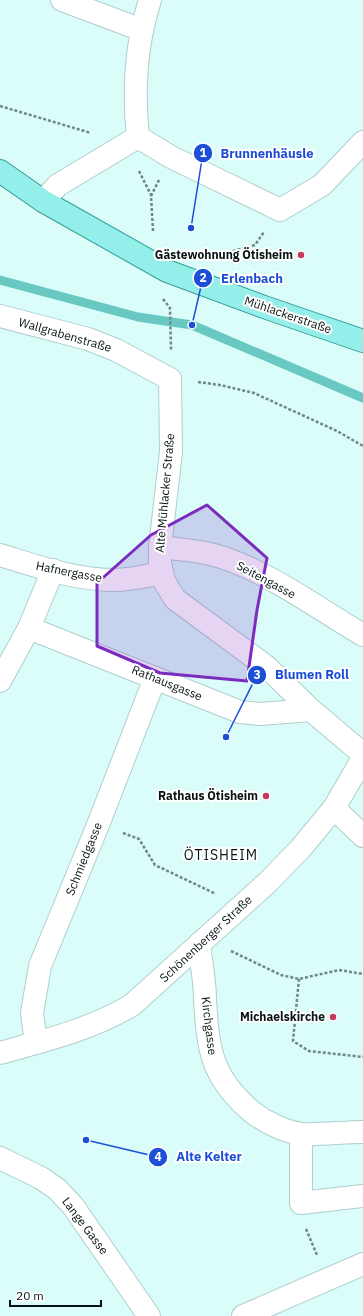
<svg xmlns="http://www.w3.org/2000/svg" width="363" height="1316" viewBox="0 0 363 1316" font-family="'IBM Plex Sans',sans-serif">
  <rect width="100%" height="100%" fill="#dafdfa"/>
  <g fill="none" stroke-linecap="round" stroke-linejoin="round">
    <!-- stream -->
    <path stroke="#69c8c2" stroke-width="9" d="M0 280 138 317 192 325 363 398"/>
    <defs>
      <g id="minor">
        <path d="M62 0 142 30"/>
        <path d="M138 137 171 157 280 210 322 185 363 142"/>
        <path d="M138 137C133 91 136 44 150 0"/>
        <path d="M43 201 58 185 138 137"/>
        <path d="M0 316 88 339 116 350 170 379 171 452 160 547V563L164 581 175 599 267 667 311 710 363 754"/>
        <path d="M160 547C175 549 191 550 206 553 258 564 317 608 363 635"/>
        <path d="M0 555C36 566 75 580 114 580 130 580 146 576 162 573"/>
        <path d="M29 628 240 712 260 714 311 710"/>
        <path d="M0 681 29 628 53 570"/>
        <path d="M334 808 363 836"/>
        <path d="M199 944C201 962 205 981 205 999 208 1050 211 1077 252 1112 265 1122 285 1132 302 1134 322 1135 343 1132 363 1132"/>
        <path d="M36 1043 32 1013 40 966 98 825 155 678"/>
        <path d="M0 1053C46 1040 90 1030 132 1005L268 882 301 848 334 808 363 758"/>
        <path d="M301 1134V1203L363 1196"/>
        <path d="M0 1158 41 1178 57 1189 73 1206 149 1316"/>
        <path d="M243 1316 363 1264"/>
      </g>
      <path id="major" d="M0 171 43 201 167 271 264 307 363 341"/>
    </defs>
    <!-- minor casing -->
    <use href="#minor" stroke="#aecfcd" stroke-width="24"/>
    <!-- major casing -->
    <use href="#major" stroke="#349c96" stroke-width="24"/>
    <!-- path -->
    <g stroke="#6f8785" stroke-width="2.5" stroke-dasharray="3 2" stroke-linecap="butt">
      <path d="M0 106 91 133"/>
      <path d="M139 171 151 195"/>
      <path d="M153 231 151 196 159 180"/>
      <path d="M203 254 226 253 255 245 264 232"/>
      <path d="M163 299 170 308 171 350"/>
      <path d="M198 382 220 385 254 393 337 431 363 446"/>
      <path d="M123 833 139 839 155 865 216 894"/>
      <path d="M231 951 281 975 299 979 339 970 363 974"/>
      <path d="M299 979 293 1041 309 1051 363 1057"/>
      <path d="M306 1229 317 1255"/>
    </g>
    <!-- minor -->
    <use href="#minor" stroke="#fff" stroke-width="22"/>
    <!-- major -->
    <use href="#major" stroke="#94efeb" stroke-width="22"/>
  </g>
  <!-- marked area -->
  <path fill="#7b2cbf" fill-opacity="0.2" stroke="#7b2cbf" stroke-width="3" stroke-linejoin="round" d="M207 505 267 558 257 610 247 681 160 673 97 646V583L151 535Z"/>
  <!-- markers -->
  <g fill="#c8395d" stroke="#fff" stroke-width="1.5">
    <circle cx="301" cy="255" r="4"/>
    <circle cx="266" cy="796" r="4"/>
    <circle cx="333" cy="1017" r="4"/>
  </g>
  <g text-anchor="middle" stroke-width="4" stroke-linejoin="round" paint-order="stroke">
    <!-- poi labels -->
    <g font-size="12" font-weight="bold" fill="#071413" stroke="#fff" text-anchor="end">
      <text x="293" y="259">Gästewohnung Ötisheim</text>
      <text x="258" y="800">Rathaus Ötisheim</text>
      <text x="325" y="1021">Michaelskirche</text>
    </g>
    <!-- street labels -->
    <g font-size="12" fill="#071413" stroke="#fff">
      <text transform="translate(288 315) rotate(19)" y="4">Mühlackerstraße</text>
      <text transform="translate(65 335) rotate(16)" y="4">Wallgrabenstraße</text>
      <text transform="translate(165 493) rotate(-85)" y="4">Alte Mühlacker Straße</text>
      <text transform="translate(69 572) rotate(11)" y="4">Hafnergasse</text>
      <text transform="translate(266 580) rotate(28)" y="4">Seitengasse</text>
      <text transform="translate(167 683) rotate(22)" y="4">Rathausgasse</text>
      <text transform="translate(84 859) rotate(-68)" y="4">Schmiedgasse</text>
      <text transform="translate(206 939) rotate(-43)" y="4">Schönenberger Straße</text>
      <text transform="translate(209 1026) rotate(83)" y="4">Kirchgasse</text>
      <text transform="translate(85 1226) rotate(53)" y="4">Lange Gasse</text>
    </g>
    <!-- quarter labels -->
    <g font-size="14" letter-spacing="1" fill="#071413" stroke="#fff">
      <text x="221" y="860">ÖTISHEIM</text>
    </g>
  </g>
  <!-- callouts -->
  <path fill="none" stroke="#1d4ed8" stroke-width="1.5" d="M191 228L203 153M192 325L203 278M226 737L257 675M86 1140L158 1157"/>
  <g fill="#1d4ed8" stroke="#fff" stroke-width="1.5">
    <circle cx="191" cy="228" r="4"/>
    <circle cx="192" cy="325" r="4"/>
    <circle cx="226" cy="737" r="4"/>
    <circle cx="86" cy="1140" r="4"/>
    <circle cx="203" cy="153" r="10"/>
    <circle cx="203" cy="278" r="10"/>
    <circle cx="257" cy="675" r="10"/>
    <circle cx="158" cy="1157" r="10"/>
  </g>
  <g font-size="12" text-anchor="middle" font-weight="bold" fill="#fff">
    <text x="203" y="157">1</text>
    <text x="203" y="282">2</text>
    <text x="257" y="679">3</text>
    <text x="158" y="1161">4</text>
  </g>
  <g font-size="13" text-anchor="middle" font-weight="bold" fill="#1d4ed8" stroke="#fff" stroke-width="4" stroke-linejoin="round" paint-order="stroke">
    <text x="267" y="158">Brunnenhäusle</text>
    <text x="252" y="283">Erlenbach</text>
    <text x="312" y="679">Blumen Roll</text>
    <text x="209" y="1161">Alte Kelter</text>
  </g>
  <!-- scale -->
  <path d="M10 1300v6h91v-6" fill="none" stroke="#071413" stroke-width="2"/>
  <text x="16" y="1300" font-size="12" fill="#071413" stroke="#ffffff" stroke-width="3" paint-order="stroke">20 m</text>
</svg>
